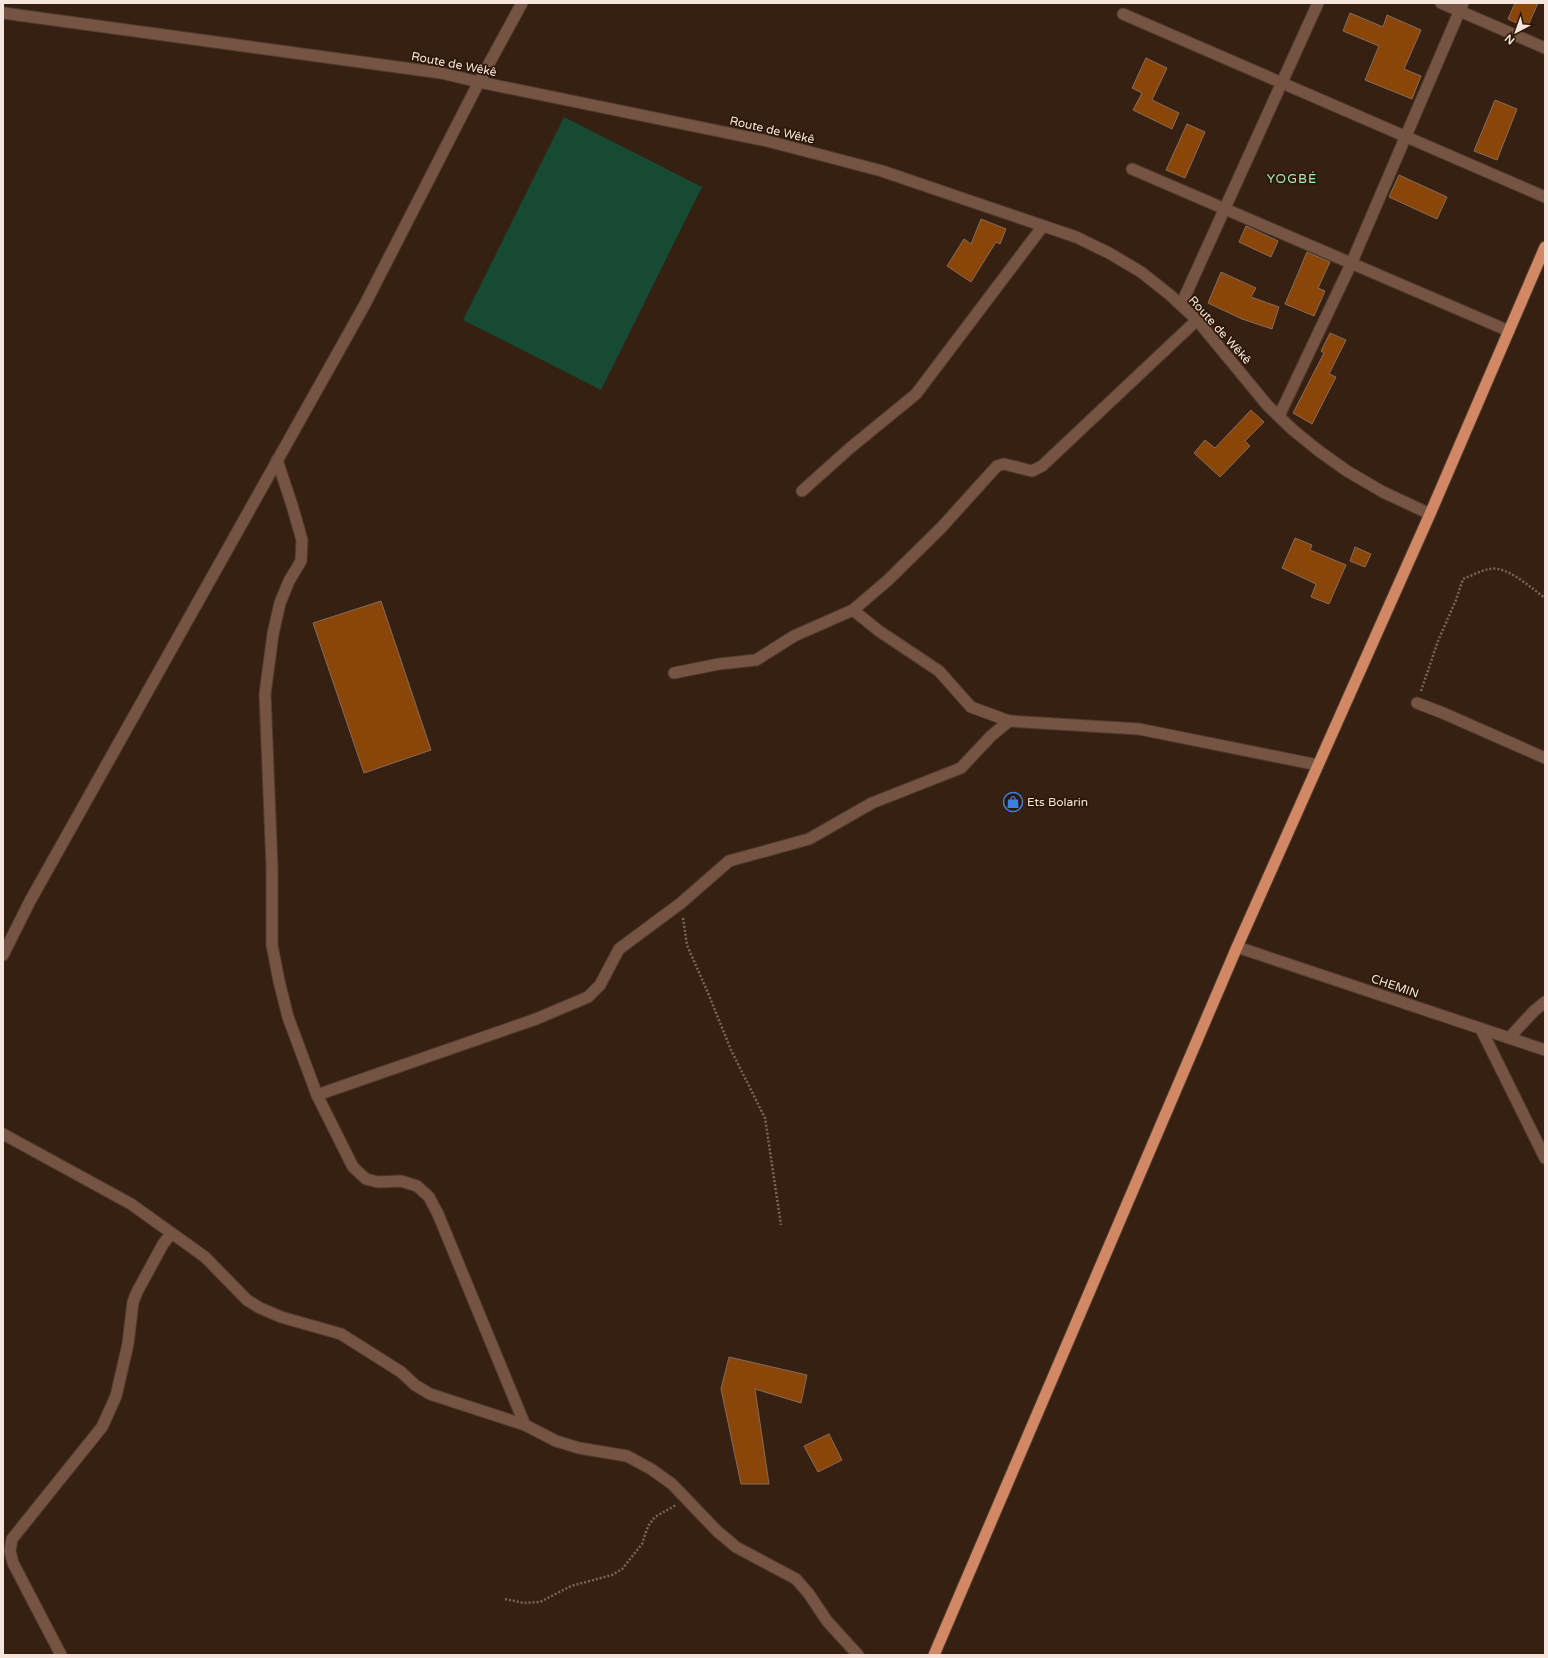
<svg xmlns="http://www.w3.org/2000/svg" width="1548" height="1658" viewBox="0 0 1548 1658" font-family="'Varela Round',sans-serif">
  <rect width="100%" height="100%" fill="#362011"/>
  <!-- green -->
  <path fill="#174a33" d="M564 117 702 187 601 390 463 320Z"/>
  <!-- building -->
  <g fill="#894608" stroke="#876c5b">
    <path d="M1515 3H1538L1527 28 1508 19Z"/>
    <path d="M1350 13 1383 27 1387 15 1421 30 1404 69 1421 76 1412 99 1365 80 1379 46 1343 31Z"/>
    <path d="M1146 58 1167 68 1152 100 1179 113 1172 129 1133 110 1142 93 1132 88Z"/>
    <path d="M1495 100 1517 109 1497 160 1474 151Z"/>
    <path d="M1187 124 1205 132 1185 178 1166 170Z"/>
    <path d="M1399 175 1447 197 1437 219 1389 197Z"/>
    <path d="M981 219 1006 229 1000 244 996 242 971 282 947 266 964 239 971 244Z"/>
    <path d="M1246 226 1278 241 1271 257 1239 242Z"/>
    <path d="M1307 252 1330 262 1318 288 1325 291 1314 316 1285 304Z"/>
    <path d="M1221 272 1256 288 1251 297 1279 307 1272 329 1242 319 1208 303Z"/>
    <path d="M1330 333 1346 340 1329 374 1336 377 1312 424 1293 413 1324 353 1321 351Z"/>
    <path d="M1251 410 1264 422 1245 441 1250 446 1220 477 1194 453 1205 440 1215 448Z"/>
    <path d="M1295 538 1312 545 1310 550 1346 565 1329 604 1311 597 1316 584 1282 568Z"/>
    <path d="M1355 547 1371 554 1365 567 1350 561Z"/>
    <path d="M381 601 431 750 364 773 313 623Z"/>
    <path d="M729 1357 807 1375 801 1403 755 1389 769 1484H741L721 1389Z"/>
    <path d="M829 1434 842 1460 818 1472 804 1446Z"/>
  </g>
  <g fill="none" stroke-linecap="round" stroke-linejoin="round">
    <defs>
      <g id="minor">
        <path d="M1441 3 1545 48"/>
        <path d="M1123 14 1545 197"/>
        <path d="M1132 169 1509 331"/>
        <path d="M1181 305 1318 3"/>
        <path d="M1279 416 1351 264 1463 3"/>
        <path d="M277 460 292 505 302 540 301 561 289 581 280 603 273 634 265 694 272 867V945L279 981 288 1017 317 1095 353 1167 366 1179 378 1182 401 1181 417 1186 429 1197 438 1214 525 1425"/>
        <path d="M802 491 850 448 916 394 1043 226"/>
        <path d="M853 610 879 631 939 671 971 707 1009 721"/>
        <path d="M674 673 719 664 756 660 794 636 853 610 887 581 941 528 997 466 1004 464 1032 471 1042 466 1197 320"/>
        <path d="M1417 703 1443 713 1545 758"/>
        <path d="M3 955 30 901 364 306 479 82 522 3"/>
        <path d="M1481 1029 1545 1158"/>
        <path d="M1509 1038 1534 1011 1545 1002"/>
        <path d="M317 1095 536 1019 588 997 600 985 619 949 681 903 729 861 809 839 872 803 961 768 991 736 1009 721 1139 729 1318 765"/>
        <path d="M3 1134 131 1204 205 1257 247 1300 260 1308 281 1317 341 1334 401 1372 415 1385 430 1394 525 1425 556 1441 579 1448 627 1456 651 1469 672 1484 717 1531 736 1547 796 1579 809 1594 827 1621 858 1655"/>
        <path d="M61 1655 13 1563 10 1551 12 1539 102 1427 116 1396 128 1344 133 1302 137 1292 163 1244 171 1234"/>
      </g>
      <g id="tertiary">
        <path d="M3 13 441 73 479 82 767 141 825 156 882 171 1076 237 1109 253 1141 272 1170 295 1197 320 1268 406 1293 430 1319 451 1347 471 1383 492 1430 514"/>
        <path d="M1237 947 1545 1050"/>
      </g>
      <path id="trunk" d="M934 1655 1237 947 1430 514 1545 247"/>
    </defs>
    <!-- minor casing -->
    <use href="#minor" stroke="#513c2d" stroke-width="13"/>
    <!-- tertiary casing -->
    <use href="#tertiary" stroke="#513c2d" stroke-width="13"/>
    <!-- trunk casing -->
    <use href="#trunk" stroke="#513c2d" stroke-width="13"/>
    <!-- path -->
    <g stroke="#7a6659" stroke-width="2.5" stroke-dasharray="2 2" stroke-linecap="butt">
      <path d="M1421 691 1438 641 1456 600 1463 579C1471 576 1480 571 1489 569 1507 565 1531 588 1545 598"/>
      <path d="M683 918 687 945 708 993 731 1050 765 1118 781 1225"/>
      <path d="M505 1599 524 1603 540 1602 571 1586 612 1575 622 1569 642 1544 648 1526 655 1517 676 1505"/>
    </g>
    <!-- minor -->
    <use href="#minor" stroke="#755444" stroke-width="11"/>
    <!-- tertiary -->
    <use href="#tertiary" stroke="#755444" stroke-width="11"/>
    <!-- trunk -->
    <use href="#trunk" stroke="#d28765" stroke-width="11"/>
  </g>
  <!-- icons -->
  <defs>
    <symbol id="shop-ring" viewBox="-11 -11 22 22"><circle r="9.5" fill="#2c1707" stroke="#3f7fe0" stroke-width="1.5"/><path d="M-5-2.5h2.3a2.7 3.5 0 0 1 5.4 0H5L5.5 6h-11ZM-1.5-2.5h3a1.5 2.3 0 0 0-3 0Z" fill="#3f7fe0"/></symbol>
  </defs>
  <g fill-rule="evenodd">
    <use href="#shop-ring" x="1002" y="791" width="22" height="22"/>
  </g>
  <g text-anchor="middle" stroke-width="3.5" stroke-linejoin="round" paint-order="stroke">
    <!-- street labels -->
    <g font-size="12" fill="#f5e5dc" stroke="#2c1707">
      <text transform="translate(454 64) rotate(11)" y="4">Route de Wêkê</text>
      <text transform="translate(772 130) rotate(13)" y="4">Route de Wêkê</text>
      <text transform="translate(1220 330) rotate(48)" y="4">Route de Wêkê</text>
      <text transform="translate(1395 986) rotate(19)" y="4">CHEMIN</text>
    </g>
    <!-- poi labels -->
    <g font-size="12" fill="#f5e5dc" stroke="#2c1707" text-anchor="start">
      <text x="1027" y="806">Ets Bolarin</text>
    </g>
    <!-- neighbourhood labels -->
    <g font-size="13" letter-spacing="1" fill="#a3ebb9" stroke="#2c1707">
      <text x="1292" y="183">YOGBÉ</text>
    </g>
  </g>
  <!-- border -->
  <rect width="1548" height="1658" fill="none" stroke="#f5e5dc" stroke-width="8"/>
  <!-- north arrow -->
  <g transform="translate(1516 32) rotate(221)" stroke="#2c1707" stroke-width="3" paint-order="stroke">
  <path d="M0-3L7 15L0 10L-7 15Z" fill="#f5e5dc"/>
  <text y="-6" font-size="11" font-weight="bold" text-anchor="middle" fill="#f5e5dc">N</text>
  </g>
</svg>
